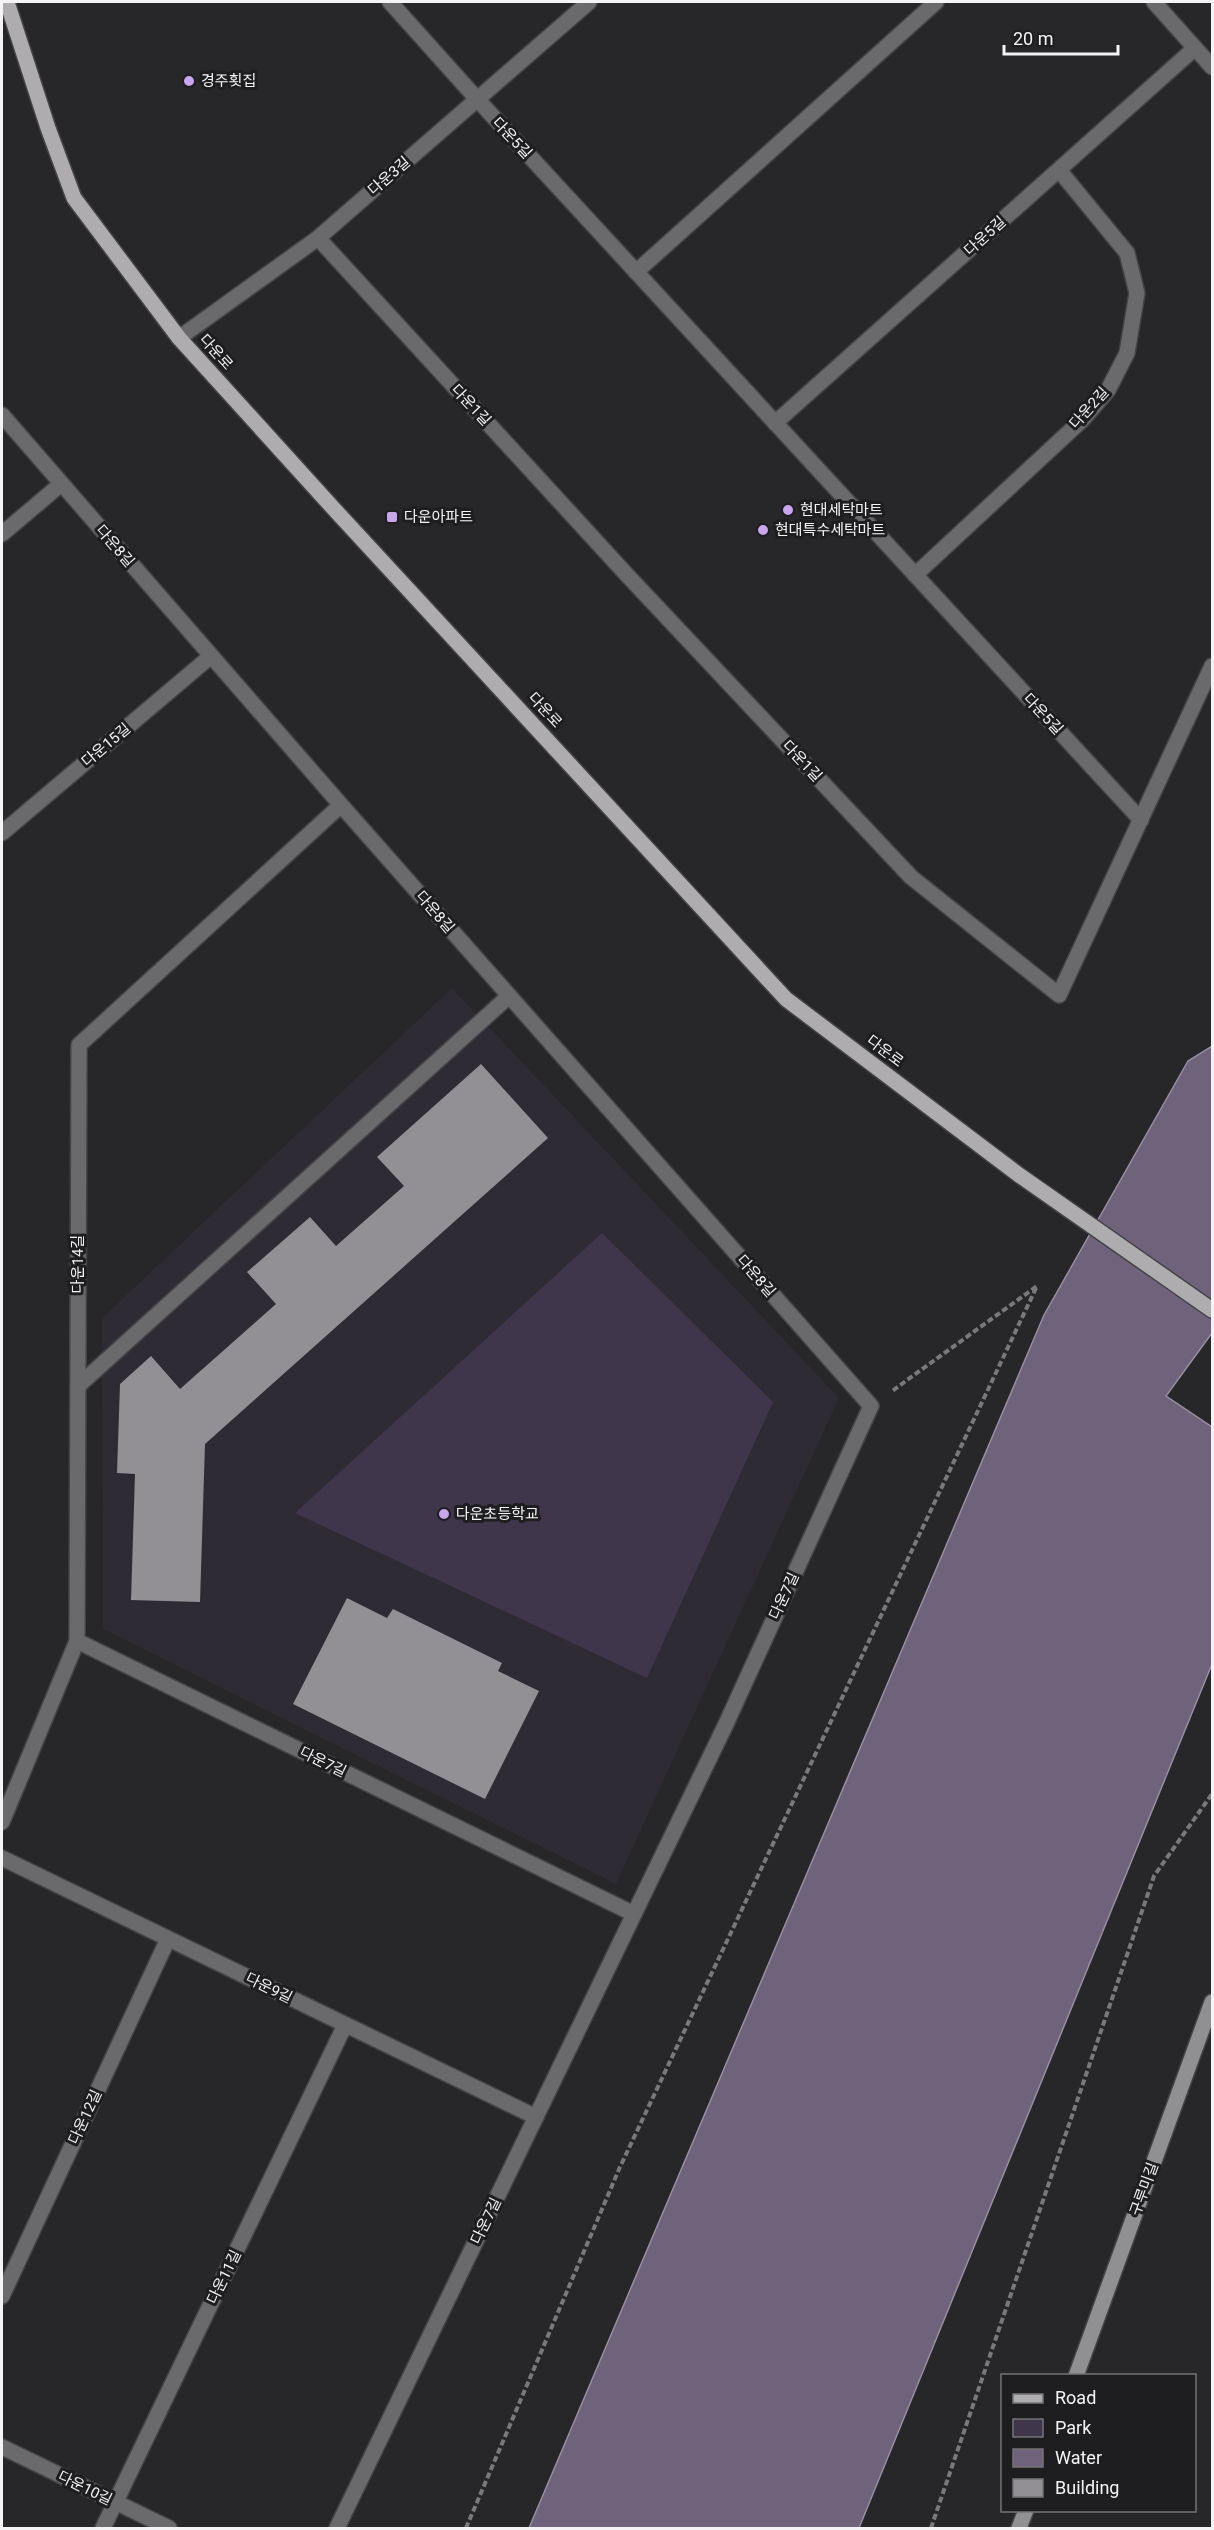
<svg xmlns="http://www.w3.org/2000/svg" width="1214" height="2530" viewBox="0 0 1214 2530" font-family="Roboto,'Noto Sans KR',sans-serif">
  <rect width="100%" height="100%" fill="#272629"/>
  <!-- built -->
  <path fill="#2f2b34" d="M452 988 839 1398 616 1884 103 1629 102 1318Z"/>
  <!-- green -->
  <path fill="#40364c" d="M602 1233 773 1402 647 1678 295 1513Z"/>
  <!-- water -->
  <path fill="#6f637c" stroke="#978ea0" stroke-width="1.5" d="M1212 1046V1333L1166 1396 1212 1427V1664L859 2528H529L1044 1315 1188 1061Z"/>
  <!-- building -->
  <g fill="#929094">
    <path d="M481 1064 548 1138 205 1444 200 1602 131 1600 135 1474 117 1473 120 1384 151 1356 180 1389 276 1304 247 1272 310 1217 336 1246 404 1186 377 1157Z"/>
    <path d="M347 1598 387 1618 393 1609 502 1663 498 1671 539 1691 485 1799 293 1704Z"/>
  </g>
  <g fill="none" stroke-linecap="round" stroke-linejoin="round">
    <defs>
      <g id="street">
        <path d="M390 2 477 99 1141 820"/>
        <path d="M1154 2 1212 67"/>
        <path d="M318 238 627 575 911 877 1059 995 1212 666"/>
        <path d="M636 272 936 2"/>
        <path d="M179 338 318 238 589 2"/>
        <path d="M2 415 341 805 871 1406 726 1724 337 2528"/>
        <path d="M775 423 1195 48"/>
        <path d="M2 534 61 484"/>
        <path d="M915 575 1082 420 1108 390 1127 353 1137 293 1127 253 1059 170"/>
        <path d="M2 833 211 656"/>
        <path d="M78 1386 509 996"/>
        <path d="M77 1641 634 1914"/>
        <path d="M2 1822 77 1641 79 1045 341 805"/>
        <path d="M2 1858 536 2117"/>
        <path d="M2 2296 168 1939"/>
        <path d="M2 2447 169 2528"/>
        <path d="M103 2528 345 2025"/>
      </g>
      <g id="secondary">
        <path d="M1076 2376 1212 2002"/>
        <path d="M1019 2528 1026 2510"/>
      </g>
      <path id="primary" d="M7 2 48 128 74 198 179 338 334 509 786 999 1019 1175 1212 1310"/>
    </defs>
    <!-- street casing -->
    <use href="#street" stroke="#444346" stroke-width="18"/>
    <!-- secondary casing -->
    <use href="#secondary" stroke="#444346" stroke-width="18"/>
    <!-- primary casing -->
    <use href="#primary" stroke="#444346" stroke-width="18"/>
    <!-- path -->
    <g stroke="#79787b" stroke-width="4" stroke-dasharray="6 3" stroke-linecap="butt">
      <path d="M466 2528 620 2167 1037 1286 892 1391"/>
      <path d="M931 2528 1154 1876 1212 1794"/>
    </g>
    <!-- street -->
    <use href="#street" stroke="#6a696b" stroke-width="15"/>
    <!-- secondary -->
    <use href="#secondary" stroke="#908f92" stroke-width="15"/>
    <!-- primary -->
    <use href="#primary" stroke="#aeacaf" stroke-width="15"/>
  </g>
  <!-- markers -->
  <g fill="#c9a5ee" stroke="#1e1d1f" stroke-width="2">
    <circle cx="189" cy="81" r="6"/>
    <circle cx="788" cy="510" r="6"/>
    <rect x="386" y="511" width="12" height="12" rx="3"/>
    <circle cx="763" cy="530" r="6"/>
    <circle cx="444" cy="1514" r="6"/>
  </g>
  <g text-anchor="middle" stroke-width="6" stroke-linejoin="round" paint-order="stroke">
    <!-- poi labels -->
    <g font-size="15" fill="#f4f3f5" stroke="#1e1d1f" text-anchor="start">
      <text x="201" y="86">경주횟집</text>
      <text x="800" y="515">현대세탁마트</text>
      <text x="404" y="522">다운아파트</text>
      <text x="775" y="535">현대특수세탁마트</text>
      <text x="456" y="1519">다운초등학교</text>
    </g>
    <!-- street labels -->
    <g font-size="15" fill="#f4f3f5" stroke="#1e1d1f">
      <text transform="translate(512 138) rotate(47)" y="5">다운5길</text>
      <text transform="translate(389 176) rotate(-41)" y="5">다운3길</text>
      <text transform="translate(985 236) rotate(-42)" y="5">다운5길</text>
      <text transform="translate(216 352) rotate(48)" y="5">다운로</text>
      <text transform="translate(471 405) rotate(47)" y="5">다운1길</text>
      <text transform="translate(1089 408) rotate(-48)" y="5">다운2길</text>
      <text transform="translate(115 546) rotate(49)" y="5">다운8길</text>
      <text transform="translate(545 710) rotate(47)" y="5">다운로</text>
      <text transform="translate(1043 714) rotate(47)" y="5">다운5길</text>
      <text transform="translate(106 745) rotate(-40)" y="5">다운15길</text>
      <text transform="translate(802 761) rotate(47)" y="5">다운1길</text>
      <text transform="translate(435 912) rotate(49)" y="5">다운8길</text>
      <text transform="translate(885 1051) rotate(37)" y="5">다운로</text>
      <text transform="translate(78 1264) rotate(-90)" y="5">다운14길</text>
      <text transform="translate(756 1276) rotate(49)" y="5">다운8길</text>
      <text transform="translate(784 1596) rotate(-65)" y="5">다운7길</text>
      <text transform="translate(323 1762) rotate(26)" y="5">다운7길</text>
      <text transform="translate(269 1988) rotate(26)" y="5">다운9길</text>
      <text transform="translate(85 2117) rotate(-65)" y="5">다운12길</text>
      <text transform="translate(1144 2189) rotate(-70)" y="5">구루미길</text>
      <text transform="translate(486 2221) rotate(-64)" y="5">다운7길</text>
      <text transform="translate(224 2277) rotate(-64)" y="5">다운11길</text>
      <text transform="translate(85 2488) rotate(26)" y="5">다운10길</text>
    </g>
  </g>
  <!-- border -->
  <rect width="1214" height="2530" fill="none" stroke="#f4f3f5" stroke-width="6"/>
  <!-- legend -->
  <rect x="1001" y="2374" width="195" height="138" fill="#1e1d1f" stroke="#747375" stroke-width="1.5"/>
  <rect x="1013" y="2394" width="30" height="9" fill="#aeacaf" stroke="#747375" stroke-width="1.5"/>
  <text x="1055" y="2404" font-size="18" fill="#f4f3f5">Road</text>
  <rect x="1013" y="2419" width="30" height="18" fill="#40364c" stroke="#747375" stroke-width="1.5"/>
  <text x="1055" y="2434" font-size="18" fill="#f4f3f5">Park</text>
  <rect x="1013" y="2449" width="30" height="18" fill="#6f637c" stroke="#747375" stroke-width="1.5"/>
  <text x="1055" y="2464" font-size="18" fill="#f4f3f5">Water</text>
  <rect x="1013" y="2479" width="30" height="18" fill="#929094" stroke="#747375" stroke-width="1.5"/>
  <text x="1055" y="2494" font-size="18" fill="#f4f3f5">Building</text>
  <!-- scale -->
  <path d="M1004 45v9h114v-9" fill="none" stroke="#f4f3f5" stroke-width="3"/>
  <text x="1013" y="45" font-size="18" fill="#f4f3f5" stroke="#1e1d1f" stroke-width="4.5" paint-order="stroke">20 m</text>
</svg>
